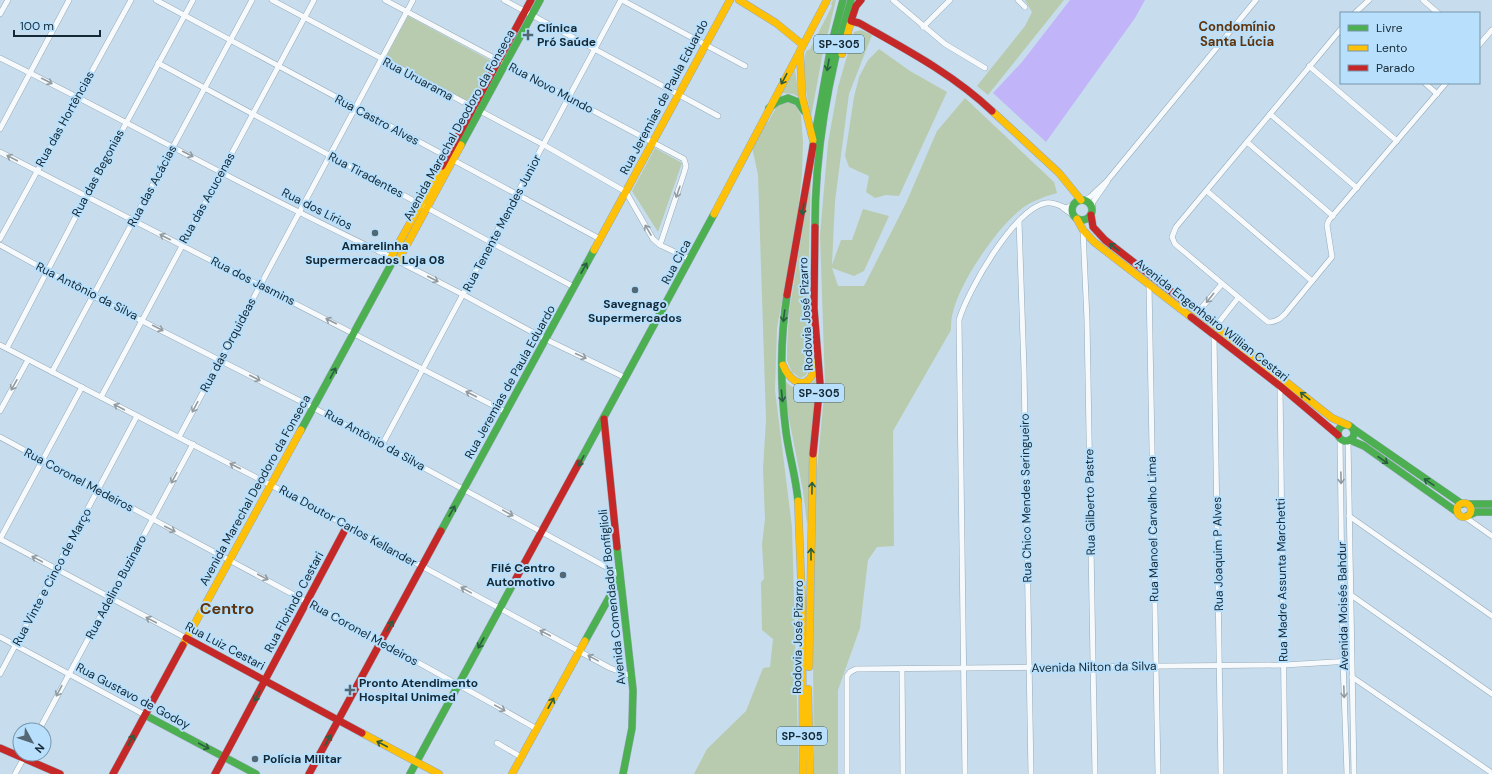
<svg xmlns="http://www.w3.org/2000/svg" width="1492" height="774" viewBox="0 0 1492 774" font-family="'DM Sans',sans-serif">
  <rect width="100%" height="100%" fill="#c7dded"/>
  <!-- green -->
  <g fill="#b9cbae">
    <path d="M833 0H836L822 57 811 117C807 95 801 73 806 51L810 49 832 6 831 4Z"/>
    <path d="M1025 0H1064L988 95 977 86 1025 26 1032 12Z"/>
    <path d="M408 16 495 63 473 105 386 57Z"/>
    <path d="M861 30 872 35 849 94 835 201 832 265 841 240H852L863 209 889 216 864 271 854 276 832 268 838 286H864L906 203 937 131 965 98 1054 182 1057 193C1044 197 1031 201 1020 210 996 229 960 282 953 312 951 318 951 325 951 330L893 431 894 546 877 547 868 560 860 628 838 690V774H814L813 656 815 491 825 385 820 235 828 143 838 87 854 32Z"/>
    <path d="M879 49 910 71 947 92 899 196 886 195 875 198 866 192 869 176 849 167 845 156 854 97 859 77 868 60Z"/>
    <path d="M795 70 799 97 793 94 782 93Z"/>
    <path d="M788 102 796 106 801 115 803 142 802 175 797 220 777 328 775 390 792 527 799 774H694L707 749 746 711 763 668 770 667 773 639 762 630 761 582 764 579 762 544 765 519 763 469 766 420 758 175 752 147 764 123 768 122 778 104Z"/>
    <path d="M655 148 682 163 658 232 632 191Z"/>
    <path d="M811 177 808 291 813 355 810 369 805 376 800 378 792 372 787 361V350L789 312Z"/>
    <path d="M816 379 808 519 807 524 803 491 787 408 785 380C794 393 806 389 816 379Z"/>
  </g>
  <!-- water -->
  <path fill="#c2b4f8" d="M1070 0H1145L1135 18 1046 142 993 93 1022 62Z"/>
  <g fill="none" stroke-linecap="round" stroke-linejoin="round">
    <defs>
      <g id="street">
        <path d="M156 0 600 239"/>
        <path d="M272 0 544 145 626 192 653 239 660 245 690 259"/>
        <path d="M385 0 684 159 686 166 684 173 660 245"/>
        <path d="M504 0 718 116"/>
        <path d="M622 0 745 66"/>
        <path d="M893 0 945 44 985 68"/>
        <path d="M1018 0 1025 7"/>
        <path d="M1423 0 1438 13"/>
        <path d="M1355 13 1369 0"/>
        <path d="M0 14 8 0"/>
        <path d="M923 27 950 0"/>
        <path d="M1341 29 1176 227 1172 237 1175 244 1268 322C1276 322 1280 319 1285 314L1332 257 1327 225 1329 220 1446 83"/>
        <path d="M1479 45 1492 30"/>
        <path d="M0 58C131 123 258 195 391 257"/>
        <path d="M158 63 574 287"/>
        <path d="M1309 66 1397 141"/>
        <path d="M1425 83 1437 94"/>
        <path d="M1270 114 1357 188"/>
        <path d="M0 129 69 0"/>
        <path d="M1247 142 1333 216"/>
        <path d="M0 152 506 412"/>
        <path d="M1207 191 1312 281"/>
        <path d="M1085 200 1090 197 1107 181 1256 0"/>
        <path d="M1092 207 1093 202 1107 182"/>
        <path d="M1063 208 1073 215"/>
        <path d="M1019 221 1024 370 1031 774"/>
        <path d="M1083 230 1087 320 1095 774"/>
        <path d="M0 239 131 0"/>
        <path d="M0 245 93 296 314 408 619 574"/>
        <path d="M398 261 460 293 545 339 626 378"/>
        <path d="M1149 284 1158 774"/>
        <path d="M1198 312 1222 284"/>
        <path d="M1216 326 1238 298"/>
        <path d="M1214 335 1221 774"/>
        <path d="M0 345 290 495 610 668 632 676"/>
        <path d="M7 348 86 197 193 0"/>
        <path d="M52 372 252 0"/>
        <path d="M1280 386 1285 774"/>
        <path d="M101 397 314 0"/>
        <path d="M0 411 28 360"/>
        <path d="M0 437C179 534 360 628 537 729"/>
        <path d="M179 437 413 0"/>
        <path d="M1340 439 1343 661 1347 774"/>
        <path d="M1348 441 1354 774"/>
        <path d="M382 445 621 0"/>
        <path d="M1349 516 1492 616"/>
        <path d="M1465 517 1492 536"/>
        <path d="M0 539 186 638"/>
        <path d="M0 539 82 387"/>
        <path d="M1351 595 1492 694"/>
        <path d="M0 637 145 715"/>
        <path d="M902 669 903 774"/>
        <path d="M0 674 137 416"/>
        <path d="M1352 677 1492 773"/>
        <path d="M39 730 193 444"/>
        <path d="M497 743 521 757"/>
        <path d="M15 774 26 754"/>
        <path d="M847 774V676L850 672 856 669 1284 665 1351 661"/>
        <path d="M965 774 959 320C968 290 1014 209 1046 203 1053 201 1061 207 1067 208L1072 205"/>
      </g>
      <g id="fast">
        <path d="M769 108 777 102 788 98 798 102 804 111"/>
        <path d="M461 145 540 0"/>
        <path d="M813 146 831 46 843 0"/>
        <circle cx="1082" cy="210" r="10"/>
        <path d="M815 227C815 152 829 72 851 0"/>
        <path d="M787 295C780 341 780 386 786 432 789 455 796 477 798 501"/>
        <circle cx="1346" cy="433" r="8"/>
        <path d="M1352 428 1462 504"/>
        <path d="M301 430 394 259"/>
        <path d="M1350 440 1364 446 1457 512"/>
        <path d="M579 463 714 214"/>
        <path d="M1467 504H1492"/>
        <path d="M1467 516 1476 512H1492"/>
        <path d="M441 531 594 250"/>
        <path d="M617 547 633 690 632 728 623 774"/>
        <path d="M585 641 620 578"/>
        <path d="M145 715 256 774"/>
        <path d="M410 774 513 584"/>
      </g>
      <g id="slow">
        <path d="M739 0 776 23 803 45"/>
        <path d="M800 51 802 96 813 140"/>
        <path d="M842 54 851 21"/>
        <path d="M992 111 1059 173 1081 200"/>
        <path d="M442 166 391 257 398 261 461 145"/>
        <path d="M714 214 827 0"/>
        <path d="M1077 219 1083 230 1094 242 1191 317"/>
        <path d="M594 250 730 0"/>
        <path d="M1181 299 1332 418 1348 425"/>
        <path d="M783 365C787 375 800 392 811 377 813 373 815 366 816 362"/>
        <path d="M798 501 802 603 803 774"/>
        <circle cx="1464" cy="510" r="7"/>
        <path d="M183 645 301 430"/>
        <path d="M809 667 813 454"/>
        <path d="M808 689 810 774"/>
        <path d="M362 733 439 774"/>
        <path d="M512 774 585 641"/>
      </g>
      <g id="jam">
        <path d="M861 0 856 6 851 21 859 23C905 49 953 74 992 111"/>
        <path d="M442 166 531 0"/>
        <path d="M1091 215 1093 227 1105 240 1181 299"/>
        <path d="M787 295 813 146"/>
        <path d="M1191 317 1280 386 1338 435"/>
        <path d="M604 419 617 547"/>
        <path d="M813 454 820 383 814 308 815 227"/>
        <path d="M513 584 579 463"/>
        <path d="M186 638 362 733"/>
        <path d="M0 748 60 774"/>
        <path d="M113 774 183 645"/>
        <path d="M215 774 347 526"/>
        <path d="M309 774 441 531"/>
      </g>
    </defs>
    <!-- street casing -->
    <use href="#street" stroke="#97aab8" stroke-width="6"/>
    <!-- fast casing -->
    <use href="#fast" stroke="#97aab8" stroke-width="8"/>
    <!-- slow casing -->
    <use href="#slow" stroke="#97aab8" stroke-width="8"/>
    <!-- jam casing -->
    <use href="#jam" stroke="#97aab8" stroke-width="8"/>
    <!-- street -->
    <use href="#street" stroke="#f7fafc" stroke-width="5"/>
    <!-- fast -->
    <use href="#fast" stroke="#4caf50" stroke-width="7"/>
    <!-- slow -->
    <use href="#slow" stroke="#ffc107" stroke-width="7"/>
    <!-- jam -->
    <use href="#jam" stroke="#c62828" stroke-width="7"/>
  </g>
  <!-- one-way arrows -->
  <defs><path id="oneway-shaft" d="M-6 0H5M1.5-3L5.5 0L1.5 3" fill="none" stroke-width="1.6" stroke-linecap="round" stroke-linejoin="round"/></defs>
  <g stroke="#2a5e40">
    <use href="#oneway-shaft" transform="translate(828 65) rotate(100)"/>
    <use href="#oneway-shaft" transform="translate(784 79) rotate(118)"/>
    <use href="#oneway-shaft" transform="translate(803 209) rotate(99)"/>
    <use href="#oneway-shaft" transform="translate(1114 247) rotate(-143)"/>
    <use href="#oneway-shaft" transform="translate(584 268) rotate(-61)"/>
    <use href="#oneway-shaft" transform="translate(784 316) rotate(97)"/>
    <use href="#oneway-shaft" transform="translate(333 373) rotate(-62)"/>
    <use href="#oneway-shaft" transform="translate(782 396) rotate(84)"/>
    <use href="#oneway-shaft" transform="translate(1305 396) rotate(-142)"/>
    <use href="#oneway-shaft" transform="translate(1383 460) rotate(35)"/>
    <use href="#oneway-shaft" transform="translate(581 461) rotate(119)"/>
    <use href="#oneway-shaft" transform="translate(1429 482) rotate(-146)"/>
    <use href="#oneway-shaft" transform="translate(812 488) rotate(-89)"/>
    <use href="#oneway-shaft" transform="translate(452 511) rotate(-61)"/>
    <use href="#oneway-shaft" transform="translate(811 554) rotate(-90)"/>
    <use href="#oneway-shaft" transform="translate(390 626) rotate(-61)"/>
    <use href="#oneway-shaft" transform="translate(481 643) rotate(119)"/>
    <use href="#oneway-shaft" transform="translate(257 696) rotate(118)"/>
    <use href="#oneway-shaft" transform="translate(551 703) rotate(-61)"/>
    <use href="#oneway-shaft" transform="translate(131 740) rotate(-62)"/>
    <use href="#oneway-shaft" transform="translate(328 740) rotate(-61)"/>
    <use href="#oneway-shaft" transform="translate(382 744) rotate(-152)"/>
    <use href="#oneway-shaft" transform="translate(204 746) rotate(28)"/>
  </g>
  <g stroke="#919ca2">
    <use href="#oneway-shaft" transform="translate(47 81) rotate(27)"/>
    <use href="#oneway-shaft" transform="translate(188 154) rotate(27)"/>
    <use href="#oneway-shaft" transform="translate(12 158) rotate(-152)"/>
    <use href="#oneway-shaft" transform="translate(678 192) rotate(109)"/>
    <use href="#oneway-shaft" transform="translate(648 230) rotate(-120)"/>
    <use href="#oneway-shaft" transform="translate(165 237) rotate(-153)"/>
    <use href="#oneway-shaft" transform="translate(433 279) rotate(27)"/>
    <use href="#oneway-shaft" transform="translate(1210 298) rotate(129)"/>
    <use href="#oneway-shaft" transform="translate(331 321) rotate(-153)"/>
    <use href="#oneway-shaft" transform="translate(158 328) rotate(27)"/>
    <use href="#oneway-shaft" transform="translate(581 356) rotate(25)"/>
    <use href="#oneway-shaft" transform="translate(255 378) rotate(27)"/>
    <use href="#oneway-shaft" transform="translate(14 385) rotate(119)"/>
    <use href="#oneway-shaft" transform="translate(471 394) rotate(-153)"/>
    <use href="#oneway-shaft" transform="translate(119 407) rotate(-152)"/>
    <use href="#oneway-shaft" transform="translate(195 407) rotate(118)"/>
    <use href="#oneway-shaft" transform="translate(235 466) rotate(-153)"/>
    <use href="#oneway-shaft" transform="translate(174 478) rotate(118)"/>
    <use href="#oneway-shaft" transform="translate(1341 478) rotate(89)"/>
    <use href="#oneway-shaft" transform="translate(508 513) rotate(29)"/>
    <use href="#oneway-shaft" transform="translate(170 529) rotate(27)"/>
    <use href="#oneway-shaft" transform="translate(37 559) rotate(-152)"/>
    <use href="#oneway-shaft" transform="translate(263 577) rotate(28)"/>
    <use href="#oneway-shaft" transform="translate(466 590) rotate(-151)"/>
    <use href="#oneway-shaft" transform="translate(151 620) rotate(-152)"/>
    <use href="#oneway-shaft" transform="translate(545 633) rotate(-152)"/>
    <use href="#oneway-shaft" transform="translate(593 658) rotate(-151)"/>
    <use href="#oneway-shaft" transform="translate(59 691) rotate(118)"/>
    <use href="#oneway-shaft" transform="translate(1344 692) rotate(88)"/>
    <use href="#oneway-shaft" transform="translate(500 708) rotate(29)"/>
  </g>
  <!-- markers -->
  <g fill="#536775" stroke="#b8e0fc" stroke-width="1.5">
    <path d="M526 29h4v4h4v4h-4v4h-4v-4h-4v-4h4z"/>
    <circle cx="375" cy="233" r="4"/>
    <circle cx="635" cy="290" r="4"/>
    <circle cx="563" cy="575" r="4"/>
    <path d="M348 684h4v4h4v4h-4v4h-4v-4h-4v-4h4z"/>
    <circle cx="255" cy="759" r="4"/>
  </g>
  <g text-anchor="middle" stroke-width="4" stroke-linejoin="round" paint-order="stroke">
    <!-- shield labels -->
    <g fill="#b8e0fc" stroke="#455f71" stroke-width="1">
      <rect x="814" y="35" width="50" height="18" rx="3"/>
      <rect x="794" y="384" width="50" height="18" rx="3"/>
      <rect x="777" y="727" width="50" height="18" rx="3"/>
    </g>
    <g font-size="11" font-weight="bold" fill="#142835">
      <text x="839" y="48">SP-305</text>
      <text x="819" y="397">SP-305</text>
      <text x="802" y="740">SP-305</text>
    </g>
    <!-- poi labels -->
    <g font-size="12" font-weight="bold" fill="#142835" stroke="#b8e0fc" text-anchor="start">
      <text x="537" y="32">Clínica<tspan x="537" dy="14">Pró Saúde</tspan></text>
      <text x="375" y="250" text-anchor="middle">Amarelinha<tspan x="375" dy="14">Supermercados Loja 08</tspan></text>
      <text x="635" y="308" text-anchor="middle">Savegnago<tspan x="635" dy="14">Supermercados</tspan></text>
      <text x="555" y="572" text-anchor="end">Filé Centro<tspan x="555" dy="14">Automotivo</tspan></text>
      <text x="359" y="687">Pronto Atendimento<tspan x="359" dy="14">Hospital Unimed</tspan></text>
      <text x="263" y="763">Polícia Militar</text>
    </g>
    <!-- street labels -->
    <g font-size="12" fill="#142835" stroke="#b8e0fc">
      <text transform="translate(418 79) rotate(28)" y="4">Rua Uruarama</text>
      <text transform="translate(551 88) rotate(28)" y="4">Rua Novo Mundo</text>
      <text transform="translate(664 97) rotate(-62)" y="4">Rua Jeremias de Paula Eduardo</text>
      <text transform="translate(65 119) rotate(-61)" y="4">Rua das Hortências</text>
      <text transform="translate(377 120) rotate(28)" y="4">Rua Castro Alves</text>
      <text transform="translate(459 125) rotate(-61)" y="4">Avenida Marechal Deodoro da Fonseca</text>
      <text transform="translate(98 173) rotate(-62)" y="4">Rua das Begonias</text>
      <text transform="translate(366 175) rotate(28)" y="4">Rua Tiradentes</text>
      <text transform="translate(152 186) rotate(-62)" y="4">Rua das Acácias</text>
      <text transform="translate(207 198) rotate(-61)" y="4">Rua das Acucenas</text>
      <text transform="translate(317 209) rotate(27)" y="4">Rua dos Lírios</text>
      <text transform="translate(502 223) rotate(-62)" y="4">Rua Tenente Mendes Junior</text>
      <text transform="translate(676 262) rotate(-62)" y="4">Rua Cica</text>
      <text transform="translate(253 281) rotate(27)" y="4">Rua dos Jasmins</text>
      <text transform="translate(87 291) rotate(27)" y="4">Rua Antônio da Silva</text>
      <text transform="translate(806 314) rotate(-93)" y="4">Rodovia José Pizarro</text>
      <text transform="translate(1212 320) rotate(38)" y="4">Avenida Engenheiro Willian Cestari</text>
      <text transform="translate(228 345) rotate(-62)" y="4">Rua das Orquideas</text>
      <text transform="translate(510 382) rotate(-61)" y="4">Rua Jeremias de Paula Eduardo</text>
      <text transform="translate(375 440) rotate(29)" y="4">Rua Antônio da Silva</text>
      <text transform="translate(79 480) rotate(28)" y="4">Rua Coronel Medeiros</text>
      <text transform="translate(255 490) rotate(-61)" y="4">Avenida Marechal Deodoro da Fonseca</text>
      <text transform="translate(1026 498) rotate(-91)" y="4">Rua Chico Mendes Seringueiro</text>
      <text transform="translate(1090 502) rotate(-91)" y="4">Rua Gilberto Pastre</text>
      <text transform="translate(348 526) rotate(29)" y="4">Rua Doutor Carlos Kellander</text>
      <text transform="translate(1153 529) rotate(-91)" y="4">Rua Manoel Carvalho Lima</text>
      <text transform="translate(1218 554) rotate(-91)" y="4">Rua Joaquim P Alves</text>
      <text transform="translate(52 577) rotate(-62)" y="4">Rua Vinte e Cinco de Março</text>
      <text transform="translate(1282 580) rotate(-91)" y="4">Rua Madre Assunta Marchetti</text>
      <text transform="translate(116 587) rotate(-62)" y="4">Rua Adelino Buzinaro</text>
      <text transform="translate(612 597) rotate(-96)" y="4">Avenida Comendador Bonfiglioli</text>
      <text transform="translate(294 602) rotate(-62)" y="4">Rua Florindo Cestari</text>
      <text transform="translate(1343 606) rotate(-91)" y="4">Avenida Moisés Bahdur</text>
      <text transform="translate(364 633) rotate(29)" y="4">Rua Coronel Medeiros</text>
      <text transform="translate(798 637) rotate(-89)" y="4">Rodovia José Pizarro</text>
      <text transform="translate(225 646) rotate(28)" y="4">Rua Luiz Cestari</text>
      <text transform="translate(1094 667) rotate(-1)" y="4">Avenida Nilton da Silva</text>
      <text transform="translate(133 696) rotate(28)" y="4">Rua Gustavo de Godoy</text>
    </g>
    <!-- neighbourhood labels -->
    <g font-size="13" font-weight="bold" fill="#60350d" stroke="#b8e0fc">
      <text x="1237" y="31">Condomínio<tspan x="1237" dy="15">Santa Lúcia</tspan></text>
    </g>
    <!-- district labels -->
    <g font-size="16" font-weight="bold" fill="#60350d" stroke="#b8e0fc">
      <text x="227" y="614">Centro</text>
    </g>
  </g>
  <!-- legend -->
  <rect x="1340" y="12" width="140" height="72" fill="#b8e0fc" stroke="#7696ac"/>
  <rect x="1348" y="25" width="20" height="6" fill="#4caf50" stroke="#7696ac"/>
  <text x="1376" y="32" font-size="12" fill="#142835">Livre</text>
  <rect x="1348" y="45" width="20" height="6" fill="#ffc107" stroke="#7696ac"/>
  <text x="1376" y="52" font-size="12" fill="#142835">Lento</text>
  <rect x="1348" y="65" width="20" height="6" fill="#c62828" stroke="#7696ac"/>
  <text x="1376" y="72" font-size="12" fill="#142835">Parado</text>
  <!-- north arrow -->
  <g transform="translate(32 742) rotate(130)"><circle r="19" fill="#b8e0fc" stroke="#7696ac"/>
  <path d="M0-3L7 15L0 10L-7 15Z" fill="#536775"/>
  <text y="-6" font-size="11" font-weight="bold" text-anchor="middle" fill="#142835">N</text>
  </g>
  <!-- scale -->
  <path d="M14 30v6h86v-6" fill="none" stroke="#142835" stroke-width="2"/>
  <text x="20" y="30" font-size="12" fill="#142835" stroke="#b8e0fc" stroke-width="3" paint-order="stroke">100 m</text>
</svg>
